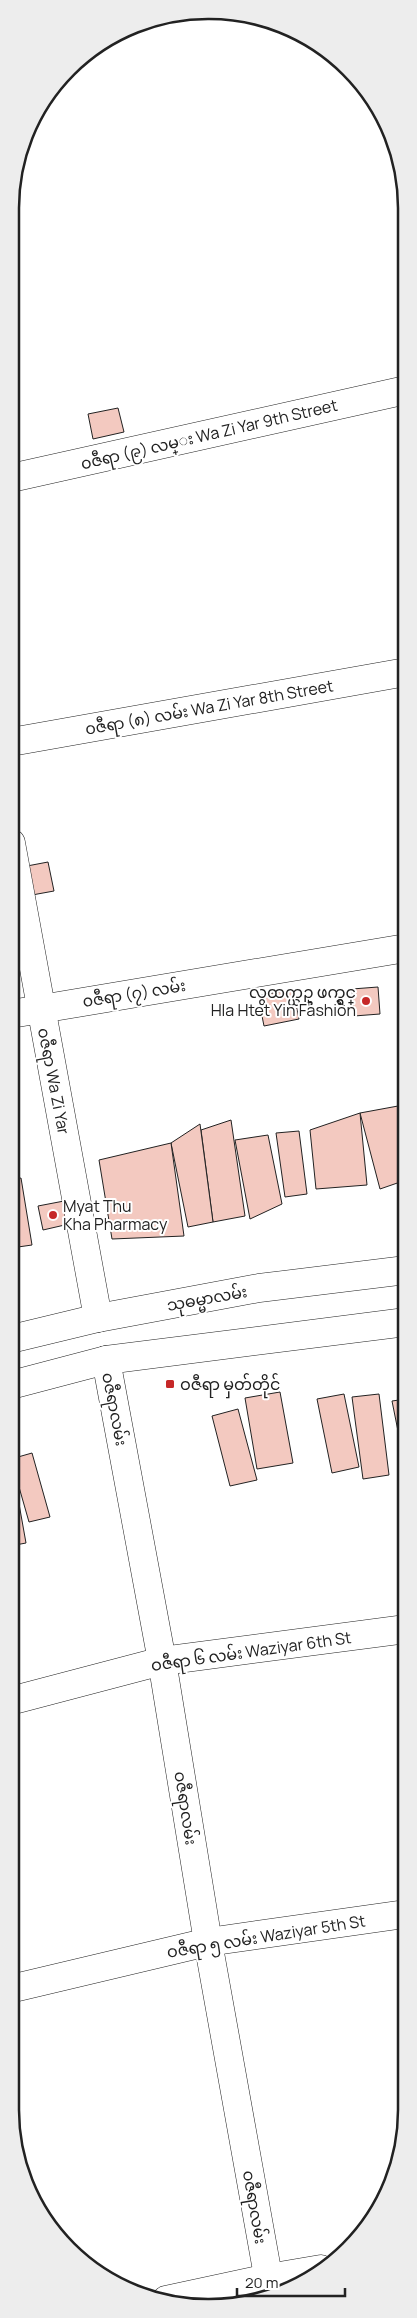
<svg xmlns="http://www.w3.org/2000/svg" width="417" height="2318" viewBox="0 0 417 2318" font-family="Manrope,'Noto Sans Myanmar',sans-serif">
  <rect width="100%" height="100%" fill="#fff"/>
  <!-- building -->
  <g fill="#f3c9c0" stroke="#222">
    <path d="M118 408 124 432 93 439 88 414Z"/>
    <path d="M48 862 54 891 32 895 27 866Z"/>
    <path d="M16 948 18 970 11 971V949Z"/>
    <path d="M378 987 380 1014 354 1016 352 989Z"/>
    <path d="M293 989 299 1019 264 1026 258 996Z"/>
    <path d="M398 1106 406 1180 380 1189 360 1113Z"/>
    <path d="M360 1113 367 1185 316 1189 310 1130Z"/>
    <path d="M231 1120 245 1216 213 1222 201 1130Z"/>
    <path d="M200 1124 213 1222 188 1227 171 1143Z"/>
    <path d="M299 1131 307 1194 285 1197 276 1133Z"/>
    <path d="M268 1135 282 1204 250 1219 235 1140Z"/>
    <path d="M171 1143 184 1236 112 1239 99 1160Z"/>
    <path d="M21 1178 32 1245 11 1248V1180Z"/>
    <path d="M64 1201 69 1224 43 1230 38 1206Z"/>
    <path d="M280 1392 293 1463 257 1469 245 1398Z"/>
    <path d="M344 1394 359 1467 332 1473 317 1399Z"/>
    <path d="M379 1394 389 1475 363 1479 352 1397Z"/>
    <path d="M406 1399V1471L392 1401Z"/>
    <path d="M238 1409 257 1480 230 1486 212 1416Z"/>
    <path d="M32 1453 50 1517 29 1522 11 1459Z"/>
    <path d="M11 1459 26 1543 10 1546Z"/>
  </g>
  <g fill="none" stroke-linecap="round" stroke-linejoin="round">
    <defs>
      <g id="minor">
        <path d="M11 478 406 390"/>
        <path d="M11 742 406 672"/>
        <path d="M11 843 98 1318"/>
        <path d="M11 1014 406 948"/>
        <path d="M106 1360 162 1661 208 1942 272 2298"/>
        <path d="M10 1701 162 1661 406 1629"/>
        <path d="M10 1989 208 1942 405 1914"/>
        <path d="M166 2300 268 2278 321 2269"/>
      </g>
      <g id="major">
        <path d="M11 1339 98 1318 259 1288 406 1270"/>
        <path d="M11 1385 106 1360 406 1322"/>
      </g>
    </defs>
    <!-- minor casing -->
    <use href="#minor" stroke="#222" stroke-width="29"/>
    <!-- major casing -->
    <use href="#major" stroke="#222" stroke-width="29"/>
    <!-- minor -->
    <use href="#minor" stroke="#fff" stroke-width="28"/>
    <!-- major -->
    <use href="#major" stroke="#fff" stroke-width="28"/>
  </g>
  <!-- markers -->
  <g fill="#c62828" stroke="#fff" stroke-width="2">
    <circle cx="366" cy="1001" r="5"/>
    <circle cx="53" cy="1215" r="5"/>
    <rect x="165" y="1379" width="10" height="10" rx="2.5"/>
  </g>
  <g text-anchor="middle" stroke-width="4" stroke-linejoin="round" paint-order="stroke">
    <!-- street labels -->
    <g font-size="16" fill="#222" stroke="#fff">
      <text transform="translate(209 434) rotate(-13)" y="6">၀ဇီရာ (၉) လမ္း Wa Zi Yar 9th Street</text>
      <text transform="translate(209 707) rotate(-10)" y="6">၀ဇီရာ (၈) လမ်း Wa Zi Yar 8th Street</text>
      <text transform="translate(134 993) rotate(-9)" y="6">၀ဇီရာ (၇) လမ်း</text>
      <text transform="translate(54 1081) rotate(79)" y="6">၀ဇီရာ Wa Zi Yar</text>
      <text transform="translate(207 1298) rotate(-10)" y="6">သုဓမ္မာလမ်း</text>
      <text transform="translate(115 1409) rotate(79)" y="6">ဝဇီရာလမ်း</text>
      <text transform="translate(251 1651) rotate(-8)" y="6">ဝဇီရာ ၆ လမ်း Waziyar 6th St</text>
      <text transform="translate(186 1808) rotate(81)" y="6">ဝဇီရာလမ်း</text>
      <text transform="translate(266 1936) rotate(-9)" y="6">ဝဇီရာ ၅ လမ်း Waziyar 5th St</text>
      <text transform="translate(255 2207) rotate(80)" y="6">ဝဇီရာလမ်း</text>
    </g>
    <!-- poi labels -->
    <g font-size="16" fill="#222" stroke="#fff" text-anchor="start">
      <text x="356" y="998" text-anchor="end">လွထက္ယဥ္ ဖက္ရွင္<tspan x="356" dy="18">Hla Htet Yin Fashion</tspan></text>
      <text x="63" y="1212">Myat Thu<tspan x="63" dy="18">Kha Pharmacy</tspan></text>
      <text x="180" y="1390">ဝဇီရာ မှတ်တိုင်</text>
    </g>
  </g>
  <!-- crop -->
  <path d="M0 0H417V2318H0ZM208 19H209A189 189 0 0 1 398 208V2110A189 189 0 0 1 209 2299H208A189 189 0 0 1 19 2110V208A189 189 0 0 1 208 19Z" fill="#ededed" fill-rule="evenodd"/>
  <path fill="none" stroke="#222" stroke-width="2.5" d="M208 19H209A189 189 0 0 1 398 208V2110A189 189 0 0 1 209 2299H208A189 189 0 0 1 19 2110V208A189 189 0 0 1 208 19Z"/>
  <!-- scale -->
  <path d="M237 2288v8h108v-8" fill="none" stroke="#222222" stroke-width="2.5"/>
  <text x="245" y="2288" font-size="15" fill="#222222" stroke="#ffffff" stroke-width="4" paint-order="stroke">20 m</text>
</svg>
